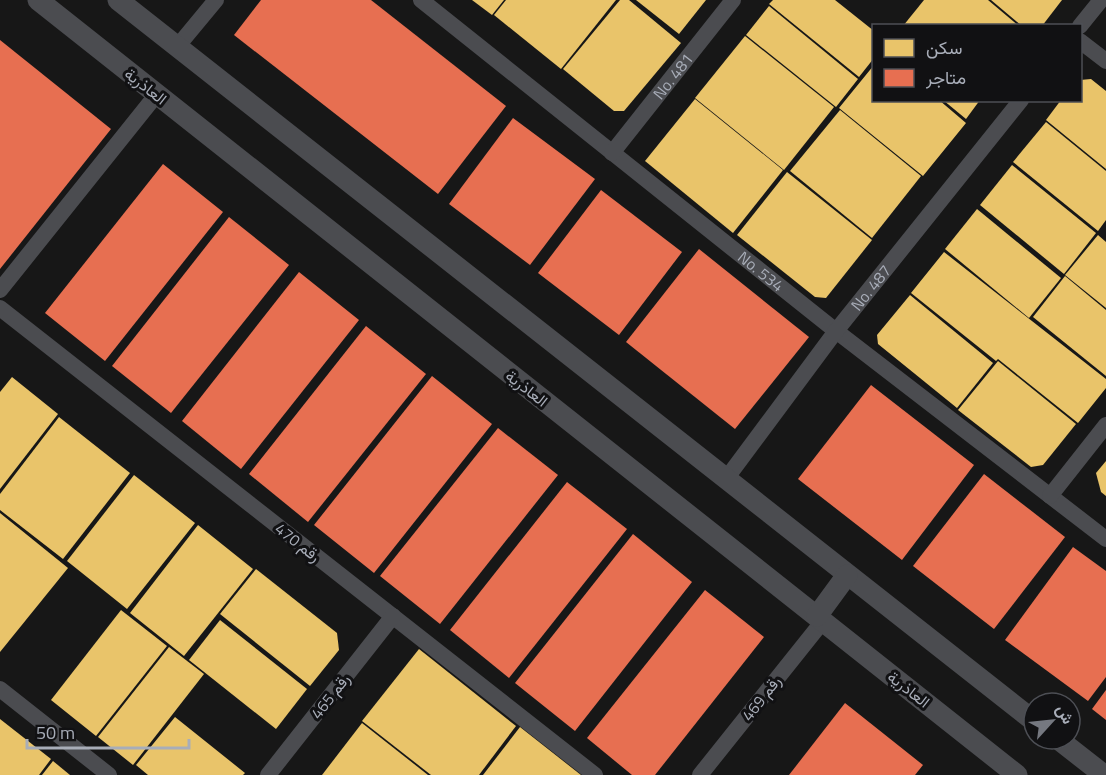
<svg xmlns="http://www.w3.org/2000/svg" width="1106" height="775" viewBox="0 0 1106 775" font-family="'Titillium Web',Vazirmatn,sans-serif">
  <rect width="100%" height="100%" fill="#171717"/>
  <!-- homes -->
  <g fill="#e9c46a">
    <path d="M472 0H504L492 15Z"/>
    <path d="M506 0H616L561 69 494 15Z"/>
    <path d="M620 0H629L681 43 624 111H614L563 69Z"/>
    <path d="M636 0H706L679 34Z"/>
    <path d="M773 0H835L874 31V58L859 77 769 4Z"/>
    <path d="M924 0H988L1019 26H903Z"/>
    <path d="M991 0H1062L1042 26H1022Z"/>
    <path d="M769 6 858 79 836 107 746 35Z"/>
    <path d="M745 36 834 107 784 170 695 98Z"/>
    <path d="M874 65V100H939L966 123 923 176 839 108Z"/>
    <path d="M1091 79 1106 91V169L1046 120 1061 100H1080V80Z"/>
    <path d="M695 99 783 170 733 233 645 161Z"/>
    <path d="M943 100H980L966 119Z"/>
    <path d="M840 110 921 176 872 238 790 171Z"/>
    <path d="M1046 122 1106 171V220L1098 231 1013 162Z"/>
    <path d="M1012 165 1096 233 1064 274 980 205Z"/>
    <path d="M787 172 872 240 826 298 815 297 737 235Z"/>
    <path d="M977 209 1061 278 1029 318 945 249Z"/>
    <path d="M1098 235 1106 242V308L1065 275Z"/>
    <path d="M944 252 1106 379V388L1078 423 998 359 996 361 911 293Z"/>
    <path d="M1065 276 1106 310V376L1033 317Z"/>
    <path d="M910 295 993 363 957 408 878 344 877 335Z"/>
    <path d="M998 361 1076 424 1043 465 1031 467 958 410Z"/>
    <path d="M12 377 58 414 0 489V392Z"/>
    <path d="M59 417 130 473 63 559 0 510V494Z"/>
    <path d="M1106 461V496L1101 492 1096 473Z"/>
    <path d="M134 475 195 523 127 609 67 561Z"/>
    <path d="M0 513 68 568 0 652Z"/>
    <path d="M198 525 253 569 184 656 130 613Z"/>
    <path d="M256 569 337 633 339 650 310 686 220 614Z"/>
    <path d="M121 610 167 646 96 736 51 700Z"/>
    <path d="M220 620 307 689 276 729 189 660Z"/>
    <path d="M169 647 204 674 133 765 98 737Z"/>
    <path d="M419 649 516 726 479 775H431L362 721Z"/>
    <path d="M175 717 245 773 243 775H148L136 765Z"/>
    <path d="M0 719 51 759 39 775H0Z"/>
    <path d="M362 723 428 775H322Z"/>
    <path d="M520 727 581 775H483Z"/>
    <path d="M53 761 70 775H42Z"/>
  </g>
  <!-- shops -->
  <g fill="#e76f51">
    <path d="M261 0H371L506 106 438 194 234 35Z"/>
    <path d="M0 40 111 129 0 269Z"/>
    <path d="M513 118 595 179 530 265 449 204Z"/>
    <path d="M163 164 223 212 105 361 45 313Z"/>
    <path d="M601 190 682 252 619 335 538 273Z"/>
    <path d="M229 217 289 265 171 413 112 366Z"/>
    <path d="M699 249 809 337 735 429 626 342Z"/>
    <path d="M299 272 359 320 241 469 182 421Z"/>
    <path d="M366 326 426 374 308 522 249 474Z"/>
    <path d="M432 376 492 424 374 573 314 525Z"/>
    <path d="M871 385 974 465 902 560 798 479Z"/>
    <path d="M498 428 558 475 440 624 380 576Z"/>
    <path d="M984 474 1065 537 994 629 913 566Z"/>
    <path d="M567 482 627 529 509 678 450 630Z"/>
    <path d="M633 534 692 582 575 731 515 683Z"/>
    <path d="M1073 547 1106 571V677L1088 701 1005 640Z"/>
    <path d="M705 590 764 637 655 775H632L587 738Z"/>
    <path d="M1106 690V720L1092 709Z"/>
    <path d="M845 703 923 765 915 775H789Z"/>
  </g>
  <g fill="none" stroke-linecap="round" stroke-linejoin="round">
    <!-- minor -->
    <g stroke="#4b4c50" stroke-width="16">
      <path id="s1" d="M421 0 836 331 1106 539"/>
      <path d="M1080 26 1101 0"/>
      <path d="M1080 41 1106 61"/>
      <path d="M177 47 216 0"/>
      <path id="s2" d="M612 153 733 0"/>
      <path d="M0 290 157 94"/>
      <path d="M0 308 595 775"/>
      <path id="s3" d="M726 479 836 331 1021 100"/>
      <path d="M1050 496 1106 425"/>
      <path d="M0 689 109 775"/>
      <path d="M268 775 393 616"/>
      <path d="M700 775 823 621"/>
    </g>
    <!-- tertiary -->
    <g stroke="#4b4c50" stroke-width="21">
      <path d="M38 0 1017 775"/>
      <path d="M118 0 1034 721"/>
      <path d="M817 616 847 575"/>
      <path d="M1058 739 1104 775"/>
    </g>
  </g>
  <g text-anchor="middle" stroke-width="6" stroke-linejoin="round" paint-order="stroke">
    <!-- street labels -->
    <g font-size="16" fill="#a8adb8" stroke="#111113">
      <text dy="6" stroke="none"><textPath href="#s2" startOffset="98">No. 481</textPath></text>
      <text transform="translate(146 86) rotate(38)" y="6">العاذرية</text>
      <text dy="6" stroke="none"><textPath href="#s1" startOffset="435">No. 534</textPath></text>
      <text dy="6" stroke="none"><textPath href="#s3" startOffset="240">No. 487</textPath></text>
      <text transform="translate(527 388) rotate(38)" y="6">العاذرية</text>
      <text transform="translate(298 542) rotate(38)" y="6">رقم 470</text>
      <text transform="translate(909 689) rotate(38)" y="6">العاذرية</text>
      <text transform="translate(330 696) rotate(-52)" y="6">رقم 465</text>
      <text transform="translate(761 698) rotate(-52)" y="6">رقم 469</text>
    </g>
  </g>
  <!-- legend -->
  <rect x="872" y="24" width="210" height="78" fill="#111113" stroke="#4d4f55" stroke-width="1.5"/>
  <rect x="884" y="39" width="30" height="18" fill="#e9c46a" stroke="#4d4f55" stroke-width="1.5"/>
  <text x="926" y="54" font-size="18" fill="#a8adb8">سكن</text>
  <rect x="884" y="69" width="30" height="18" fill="#e76f51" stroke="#4d4f55" stroke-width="1.5"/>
  <text x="926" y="84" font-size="18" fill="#a8adb8">متاجر</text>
  <!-- north arrow -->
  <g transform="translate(1052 721) rotate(63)"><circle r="28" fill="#111113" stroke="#4d4f55" stroke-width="1.5"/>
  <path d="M0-4.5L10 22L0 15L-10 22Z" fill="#757880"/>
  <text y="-9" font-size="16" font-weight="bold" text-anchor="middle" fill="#a8adb8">ش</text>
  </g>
  <!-- scale -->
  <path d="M27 739v9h162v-9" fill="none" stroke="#a8adb8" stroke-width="3"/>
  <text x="36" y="739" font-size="18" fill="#a8adb8" stroke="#111113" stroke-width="4.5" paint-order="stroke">50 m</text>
</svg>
